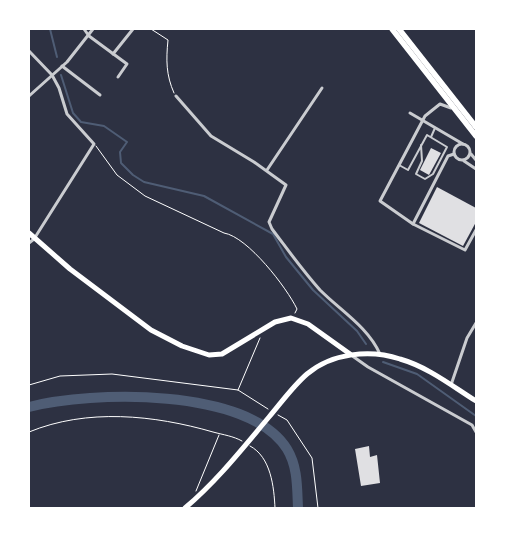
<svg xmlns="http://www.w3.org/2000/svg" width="505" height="537" viewBox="0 0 505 537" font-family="'Playfair Display',serif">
  <rect width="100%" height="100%" fill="#2d3142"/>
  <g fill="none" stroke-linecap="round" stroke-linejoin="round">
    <!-- stream -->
    <g stroke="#4f5d75" stroke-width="2">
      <path d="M50 29 57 57"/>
      <path d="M61 75 73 113 81 122 104 126 127 142 120 152 121 163 133 175 144 182 204 196 273 234 286 257 313 290 357 331 366 344"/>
      <path d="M383 362 417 374 476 416"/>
    </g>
    <!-- river -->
    <path stroke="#4f5d75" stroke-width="10" d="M29 407C91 391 249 387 287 449 298 467 297 488 298 508"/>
  </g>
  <!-- building -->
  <g fill="#e0e0e3">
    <path d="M431 148 441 153 429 175 420 170Z"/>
    <path d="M437 187 476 208V222L463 246 419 223Z"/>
    <path d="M369 446 370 457 377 455 380 483 361 486 355 449Z"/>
  </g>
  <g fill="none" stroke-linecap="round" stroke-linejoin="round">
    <!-- path -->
    <g stroke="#fff" stroke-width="1">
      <path d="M151 29 168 40C166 60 166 75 174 93"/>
      <path d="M96 146 117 175 145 196 224 233C248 237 287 288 297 309L295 313"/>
      <path d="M29 385 60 376 112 374 238 390 268 409"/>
      <path d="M238 390 260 338"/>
      <path d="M278 415 287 420 312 458 318 508"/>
      <path d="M29 432C87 408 154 415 213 432 224 435 233 436 242 441"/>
      <path d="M250 446C271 457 274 487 275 508"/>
      <path d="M196 491 219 435"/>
    </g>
    <!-- service -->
    <g stroke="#caccd0" stroke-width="2">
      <path d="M431 137 435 128"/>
      <path d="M399 165 408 170 427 135 447 147 433 174 425 179 416 174 422 161 421 145"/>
    </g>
    <!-- minor -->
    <g stroke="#caccd0" stroke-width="3">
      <path d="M84 29 89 36 127 64 118 77"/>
      <path d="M29 51 52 75 59 88 67 114 94 144 34 239 29 243"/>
      <path d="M113 54 133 29"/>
      <path d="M62 66 100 95"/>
      <path d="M29 96 67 62 93 29"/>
      <path d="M176 96 211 136 254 162 286 185 269 222 272 229C288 250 303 271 320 290 341 311 368 327 380 354"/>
      <path d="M451 108 440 104 425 116 380 201 413 224 465 250 476 230"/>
      <path d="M410 113 463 144"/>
      <circle cx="462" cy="152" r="8"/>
      <path d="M471 154 476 160"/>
      <path d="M464 161 476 169"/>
      <path d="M267 170 322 88"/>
      <path d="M413 224 448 156 454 154"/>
      <path d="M351 355 368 367 472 425 476 432"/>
      <path d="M451 385 467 338 476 323"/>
    </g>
    <!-- secondary -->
    <g stroke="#fff" stroke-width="5">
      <path d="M29 233 70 269 151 330 182 346 209 355 222 354 275 322 291 318 308 324 350 354"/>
      <path d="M185 508C217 481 242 449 269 417 281 403 293 386 307 374 332 353 370 349 400 359 428 367 452 386 476 401"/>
    </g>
    <!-- primary -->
    <g stroke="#fff" stroke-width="5.5">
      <path d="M392 29 476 136"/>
      <path d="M399 29 476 127"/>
    </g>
  </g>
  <!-- border -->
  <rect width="505" height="537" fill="none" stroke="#ffffff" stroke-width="60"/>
</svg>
